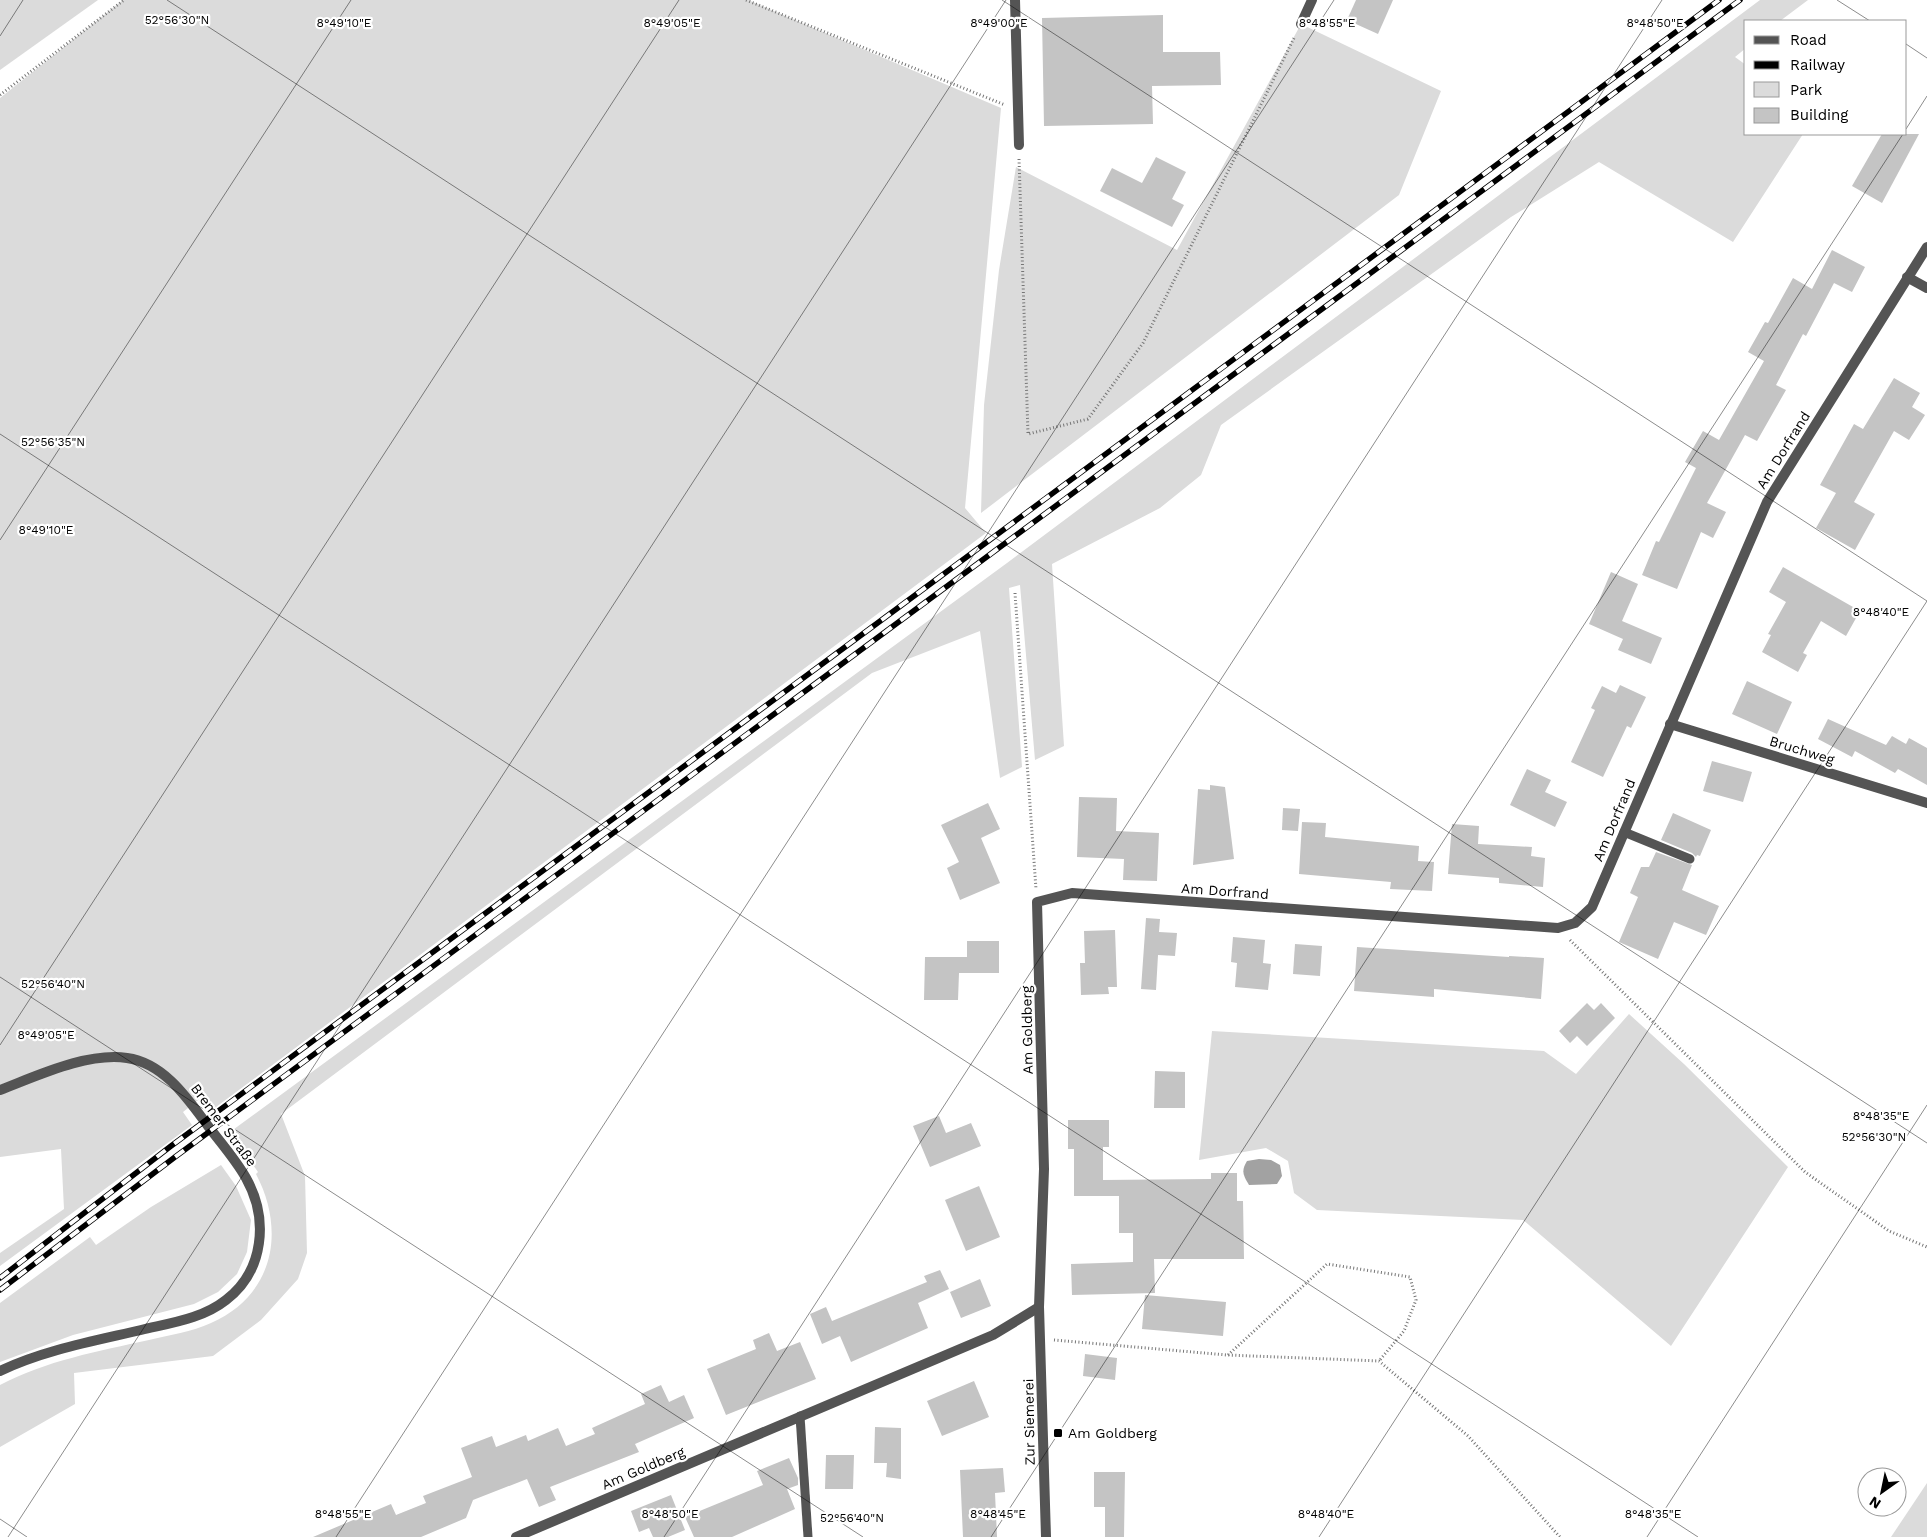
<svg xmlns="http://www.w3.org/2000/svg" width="1927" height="1537" viewBox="0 0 1927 1537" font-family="'Work Sans',sans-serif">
  <rect width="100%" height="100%" fill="#fff"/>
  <!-- green -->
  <g fill="#dbdbdb">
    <path d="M0 0H98L0 70Z"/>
    <path d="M123 0H748L1001 108 965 508 986 533 212 1110 202 1097 183 1112 192 1125 0 1266V1253L64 1209 61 1149 0 1157V98Z"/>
    <path d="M1760 0H1808L1780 21H1746V48L1735 57 1746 65V134H1803L1733 242 1599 162 1511 217 1221 425 1201 475 1160 508 1052 564 1064 746 1035 760 1020 585 1009 588 1022 767 1000 778 980 631 872 673 281 1114 305 1176 307 1253 298 1279 261 1320 213 1356 74 1373 75 1404 0 1447V1385C45 1361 99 1351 149 1340 169 1335 192 1332 211 1323 274 1295 286 1231 256 1174L258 1172 230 1132 1007 563Z"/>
    <path d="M1301 24 1441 91 1399 195 981 513 984 405 999 270 1016 167 1177 250Z"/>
    <path d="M1629 1014 1684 1064 1788 1167 1671 1346 1523 1220 1317 1210 1294 1193 1288 1161 1266 1148 1199 1160 1212 1031 1544 1051 1576 1074Z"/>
    <path d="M221 1165 236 1186 251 1220 247 1252 237 1274 218 1292 194 1304 73 1335 0 1362V1303L90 1237 96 1245 151 1207Z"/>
    <path d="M1927 1483V1537H1891Z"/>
  </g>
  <!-- water -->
  <path fill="#a2a2a2" d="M1259 1159 1271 1160 1280 1165 1282 1176 1277 1184 1249 1185C1243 1175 1241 1171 1247 1161Z"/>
  <!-- building -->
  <g fill="#c4c4c4">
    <path d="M1356 0H1393L1378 34 1347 20Z"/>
    <path d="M1163 15V52H1220L1221 85 1152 86 1153 124 1044 126 1042 18Z"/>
    <path d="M1882 134H1919L1882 203 1852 186Z"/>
    <path d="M1156 157 1186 172 1172 199 1184 205 1172 227 1100 191 1112 168 1142 183Z"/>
    <path d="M1832 250 1865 267 1852 292 1834 283 1806 336 1803 334 1776 385 1786 390 1757 441 1745 435 1707 503 1726 512 1713 538 1701 532 1677 589 1642 575 1656 541 1659 542 1696 468 1685 462 1703 431 1719 440 1764 361 1748 352 1765 322 1768 323 1793 278 1812 289Z"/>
    <path d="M1894 378 1920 393 1912 407 1925 415 1909 440 1894 431 1854 502 1875 514 1855 550 1816 528 1836 493 1820 485 1854 424 1863 429Z"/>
    <path d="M1783 567 1860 611 1846 636 1821 621 1803 653 1807 655 1798 672 1762 652 1771 635 1768 634 1786 602 1769 592Z"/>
    <path d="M1611 572 1638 584 1622 621 1662 638 1651 664 1618 650 1623 639 1589 624Z"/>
    <path d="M1747 681 1792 702 1777 734 1732 714Z"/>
    <path d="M1620 685 1646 697 1631 728 1627 726 1603 777 1571 762 1595 710 1591 708 1602 686 1616 693Z"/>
    <path d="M1828 719 1886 745 1892 736 1906 744 1909 738 1927 748V785L1898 769 1895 773 1855 751 1852 757 1818 739Z"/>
    <path d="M1712 761 1752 772 1743 802 1703 791Z"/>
    <path d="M1527 769 1551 780 1545 792 1567 802 1555 827 1510 805Z"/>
    <path d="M1210 785 1225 787 1234 859 1193 865 1198 789 1210 790Z"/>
    <path d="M1079 797 1117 798 1116 831 1159 833 1157 881 1123 880 1124 859 1077 857Z"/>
    <path d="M988 803 1000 829 981 838 1000 883 960 900 947 868 959 862 941 825Z"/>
    <path d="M1283 808 1300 809 1298 831 1282 830Z"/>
    <path d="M1673 813 1711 830 1700 856 1697 855 1696 857 1692 853 1661 840Z"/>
    <path d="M1302 822 1326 823 1325 837 1419 846 1418 861 1434 862 1432 891 1390 889 1391 882 1299 874Z"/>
    <path d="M1452 824 1479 826 1478 844 1532 847 1531 856 1545 858 1543 887 1499 883V878L1448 874Z"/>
    <path d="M1656 852 1692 865 1682 890 1719 906 1706 935 1674 922 1658 959 1619 942 1638 897 1630 893 1641 867H1649Z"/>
    <path d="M1146 918 1160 919 1159 932 1177 933 1175 956 1158 955 1156 990 1141 989Z"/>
    <path d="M1115 930 1117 987H1108L1109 994 1081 995 1080 963H1085L1084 931Z"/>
    <path d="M1233 937 1265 940 1263 963 1271 964 1268 990 1235 987 1237 963 1231 962Z"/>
    <path d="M967 941H999V973H959L958 1000H924L925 957H967Z"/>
    <path d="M1295 944 1322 946 1320 976 1293 974Z"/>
    <path d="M1357 947 1509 957V956L1544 958 1541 999 1434 989V997L1354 991Z"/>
    <path d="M1587 1003 1594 1010 1601 1003 1615 1018 1587 1046 1577 1036 1570 1043 1559 1031Z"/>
    <path d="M1155 1071 1185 1072V1108H1154Z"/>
    <path d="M939 1116 946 1133 971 1123 981 1146 930 1167 913 1126Z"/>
    <path d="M1068 1120H1109V1147H1103V1180L1211 1179V1173H1237V1201H1243L1244 1259H1154L1155 1293 1072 1295 1071 1264 1133 1262V1233H1119V1196H1074V1149H1068Z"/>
    <path d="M979 1186 1000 1237 966 1251 945 1200Z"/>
    <path d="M940 1270 949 1289 918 1303 928 1328 851 1362 840 1336 822 1344 810 1314 826 1307 832 1321 927 1282 924 1276Z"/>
    <path d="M980 1279 991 1306 961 1318 950 1292Z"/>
    <path d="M1145 1295 1226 1302 1223 1336 1142 1329Z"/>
    <path d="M769 1333 777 1351 800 1342 816 1379 726 1415 707 1369 756 1349 753 1340Z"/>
    <path d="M1085 1354 1117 1358 1115 1380 1083 1376Z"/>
    <path d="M974 1381 989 1417 942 1436 927 1401Z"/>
    <path d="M661 1385 669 1402 684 1395 694 1418 635 1444 639 1452 550 1487 556 1500 539 1507 527 1479 473 1500 466 1518 421 1537H313L391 1504 396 1515 426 1503 423 1496 472 1477 461 1448 492 1436 496 1447 526 1435 528 1441 558 1428 566 1446 595 1434 592 1428 645 1404 641 1394Z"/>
    <path d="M875 1427 901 1428V1479L886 1477 887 1463H874Z"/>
    <path d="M826 1455H854L853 1489H825Z"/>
    <path d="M789 1458 798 1478V1485L787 1489 795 1509 732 1537H694L685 1517 763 1485 757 1471Z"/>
    <path d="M1003 1468 1005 1492 995 1493 997 1537H963L960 1470Z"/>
    <path d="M1094 1472H1125L1124 1537H1105V1507H1094Z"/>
    <path d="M671 1495 685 1530 668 1537H653L649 1528 639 1532 631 1511Z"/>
  </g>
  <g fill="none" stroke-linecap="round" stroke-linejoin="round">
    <!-- path -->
    <g stroke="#767676" stroke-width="3" stroke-dasharray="1 2.5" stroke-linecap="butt">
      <path d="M746 0 1005 105"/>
      <path d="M0 95 124 0"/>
      <path d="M1019 159 1028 434 1088 419 1143 343 1295 36"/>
      <path d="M1015 593 1036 889"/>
      <path d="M1570 940 1805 1172 1889 1231 1927 1247"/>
      <path d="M1054 1340 1227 1355 1379 1361 1468 1436 1560 1537"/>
      <path d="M1228 1355 1327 1264 1410 1277 1416 1300 1404 1331 1379 1361"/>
    </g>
    <!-- lane -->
    <g stroke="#545454" stroke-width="9">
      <path d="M1624 832 1690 859"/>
      <path d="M800 1416 808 1537"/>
    </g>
    <!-- street -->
    <g stroke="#545454" stroke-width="10">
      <path d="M1015 0 1019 145"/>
      <path d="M1301 24 1312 0"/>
      <path d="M1907 277 1927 288"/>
      <path d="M1670 724 1927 803"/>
      <path d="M0 1090C37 1076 87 1052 127 1058 164 1063 188 1099 208 1126 221 1143 236 1160 246 1178 269 1219 264 1271 226 1300 202 1319 170 1323 141 1330 94 1341 44 1350 0 1371"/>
      <path d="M516 1537 993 1335 1039 1307"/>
      <path d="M1046 1537 1039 1307 1044 1169 1037 902 1072 893 1558 928 1575 923 1592 907 1767 502 1927 247"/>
    </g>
    <defs>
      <g id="rail">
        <path d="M0 1278 171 1146 1719 0"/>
        <path d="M0 1290 175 1157 1740 0"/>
      </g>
    </defs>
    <!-- rail casing -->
    <use href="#rail" stroke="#000" stroke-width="5.5"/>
    <!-- rail -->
    <use href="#rail" stroke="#fff" stroke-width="4" stroke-dasharray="11" stroke-linecap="butt"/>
  </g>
  <!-- ticks -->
  <path fill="none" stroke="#000" stroke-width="1" stroke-opacity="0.45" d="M167 0 1927 1143M1002 0 1927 601M1837 0 1870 21M0 36 23 0M1906 44 1927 58M1906 129 1927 96M0 434 1698 1537M0 540 351 0M0 977 863 1537M0 1045 679 0M0 1519 27 1537M8 1537 1006 0M336 1537 1334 0M664 1537 1662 0M991 1537 1903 134M1319 1537 1927 601M1647 1537 1927 1105"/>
  <!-- markers -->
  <rect fill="#000" stroke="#fff" stroke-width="2" x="1053" y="1428" width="10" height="10" rx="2.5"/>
  <g text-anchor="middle" stroke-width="4.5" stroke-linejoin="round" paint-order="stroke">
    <!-- street labels -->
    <g font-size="14" fill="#000" stroke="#fff">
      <text transform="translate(1783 450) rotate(-58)" y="5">Am Dorfrand</text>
      <text transform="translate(1802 750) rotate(17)" y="5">Bruchweg</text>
      <text transform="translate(1614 820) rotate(-67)" y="5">Am Dorfrand</text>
      <text transform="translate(1225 891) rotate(4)" y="5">Am Dorfrand</text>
      <text transform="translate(1027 1030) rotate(-91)" y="5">Am Goldberg</text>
      <text transform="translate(224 1125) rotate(53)" y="5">Bremer Straße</text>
      <text transform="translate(1029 1422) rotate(-91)" y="5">Zur Siemerei</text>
      <text transform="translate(643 1468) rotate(-23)" y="5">Am Goldberg</text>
    </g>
    <!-- poi labels -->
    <g font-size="14" fill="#000" stroke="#fff" text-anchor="start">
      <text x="1068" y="1438">Am Goldberg</text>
    </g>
  </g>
  <g font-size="12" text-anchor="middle" fill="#000" stroke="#fff" stroke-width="4.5" stroke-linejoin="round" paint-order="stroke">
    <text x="177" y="24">52°56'30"N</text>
    <text x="672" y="27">8°49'05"E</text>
    <text x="1327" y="27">8°48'55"E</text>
    <text x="1655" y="27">8°48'50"E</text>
    <text x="344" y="27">8°49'10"E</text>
    <text x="999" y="27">8°49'00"E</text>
    <text x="53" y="446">52°56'35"N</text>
    <text x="46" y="534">8°49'10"E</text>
    <text x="1881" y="616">8°48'40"E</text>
    <text x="53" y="988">52°56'40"N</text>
    <text x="46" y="1039">8°49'05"E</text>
    <text x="1881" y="1120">8°48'35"E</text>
    <text x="1874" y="1141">52°56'30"N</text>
    <text x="343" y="1518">8°48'55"E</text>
    <text x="670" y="1518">8°48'50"E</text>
    <text x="998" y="1518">8°48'45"E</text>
    <text x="1326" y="1518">8°48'40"E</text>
    <text x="1653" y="1518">8°48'35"E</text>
    <text x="852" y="1522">52°56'40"N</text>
  </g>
  <!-- legend -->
  <rect x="1744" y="20" width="162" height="115" fill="#ffffff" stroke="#999999"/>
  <rect x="1754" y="36" width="25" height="8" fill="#545454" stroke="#999999"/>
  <text x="1790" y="45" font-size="15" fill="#000000">Road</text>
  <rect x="1754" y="61" width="25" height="8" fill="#000000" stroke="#999999"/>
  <text x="1790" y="70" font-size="15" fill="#000000">Railway</text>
  <rect x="1754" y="82" width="25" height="15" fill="#dbdbdb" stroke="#999999"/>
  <text x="1790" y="95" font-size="15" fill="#000000">Park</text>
  <rect x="1754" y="108" width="25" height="15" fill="#c4c4c4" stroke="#999999"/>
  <text x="1790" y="120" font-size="15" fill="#000000">Building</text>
  <!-- north arrow -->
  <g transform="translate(1882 1492) rotate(213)"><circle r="24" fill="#ffffff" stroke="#999999"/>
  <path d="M0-4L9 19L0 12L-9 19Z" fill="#000000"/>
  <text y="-8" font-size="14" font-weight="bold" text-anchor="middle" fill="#000000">N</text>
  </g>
</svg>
